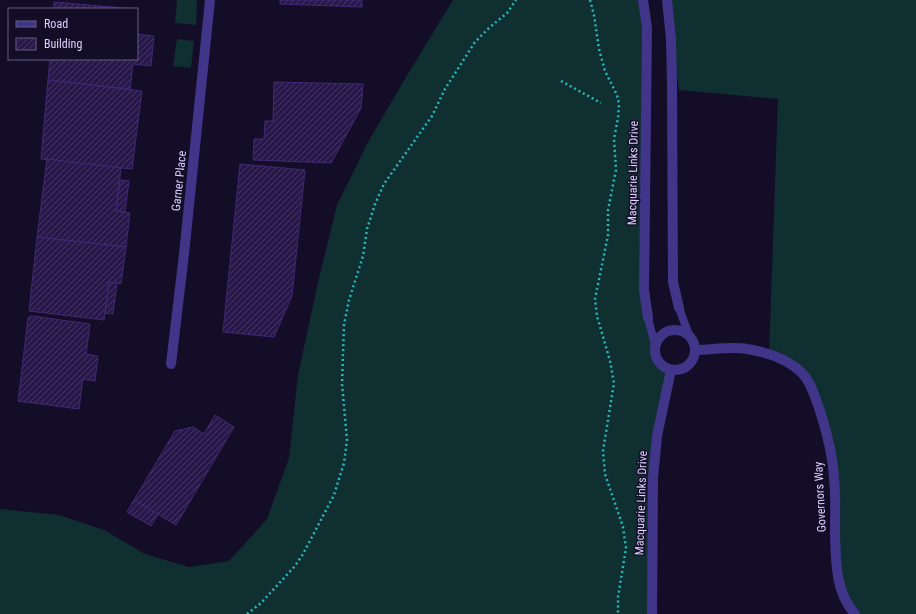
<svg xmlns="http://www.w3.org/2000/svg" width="916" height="614" viewBox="0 0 916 614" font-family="'Roboto Condensed',sans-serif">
  <defs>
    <pattern id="building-hatch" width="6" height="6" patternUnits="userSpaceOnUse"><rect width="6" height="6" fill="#271849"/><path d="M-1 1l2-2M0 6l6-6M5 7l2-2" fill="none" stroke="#463964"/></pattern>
  </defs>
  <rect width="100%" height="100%" fill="#140d27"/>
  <!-- grass -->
  <g fill="#102f31">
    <path d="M177 0H197L196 25 175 23Z"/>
    <path d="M453 0H641L648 41 644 284 656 345 655 360 670 369 657 436 651 614H0V509L59 515 104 530 145 554 189 567 229 561 267 519 289 458 298 375 319 278 337 205 367 144 403 82Z"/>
    <path d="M666 0H916V614H853L841 588 830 447 803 373 769 355 778 99 679 90Z"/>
    <path d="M177 39 194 41 191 68 173 66Z"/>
  </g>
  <!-- building -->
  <g fill="url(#building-hatch)" stroke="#402877">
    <path d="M280 0H362V7L280 4Z"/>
    <path d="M54 2 136 9H54Z"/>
    <path d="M137 34 154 36 151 66 133 64 130 89 48 80 50 59H137Z"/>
    <path d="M48 80 142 91 132 169 41 159Z"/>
    <path d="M274 82 363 84 361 108 331 163 253 160 254 139H264L265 121H273Z"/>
    <path d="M47 159 121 168 116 211 130 213 126 247 37 237Z"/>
    <path d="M240 164 305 170 292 296 274 337 223 332Z"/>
    <path d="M120 180 129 181 125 212 116 211Z"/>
    <path d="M37 237 126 247 121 284 109 282 104 320 29 311Z"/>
    <path d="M109 282 117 283 113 314 105 313Z"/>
    <path d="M32 316 90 324 86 354 98 356 95 381 83 379 79 409 18 401 28 318Z"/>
    <path d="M215 415 234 427 176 525 134 500 175 431 193 427 204 434Z"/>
    <path d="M134 500 158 514 151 526 127 512Z"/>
  </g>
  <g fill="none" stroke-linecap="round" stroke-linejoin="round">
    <!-- path -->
    <g stroke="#25b9c1" stroke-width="2.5" stroke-dasharray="2 3" stroke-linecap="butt">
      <path d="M590 0 594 15 599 49 605 71 617 95 619 104 618 118 614 139 616 170 608 210V235L595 299 597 316 610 361 614 383 603 451 605 474 623 527 626 548 618 597V614"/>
      <path d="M561 81 601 103"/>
      <path d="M247 614 261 603 295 566 303 554 334 495 344 463 347 440 342 384 344 325 349 300 363 256 367 229 375 204 384 184 432 116 445 89 475 42 489 28 507 13 516 0"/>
    </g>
    <!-- lane -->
    <g stroke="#41358a" stroke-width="8">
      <path d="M679 308 689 335"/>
      <path d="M648 318 655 345"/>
    </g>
    <!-- street -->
    <g stroke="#41358a" stroke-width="10">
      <path d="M643 0 647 28 644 290 648 318"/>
      <path d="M667 0 671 39 672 85 673 282 679 308"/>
      <circle cx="675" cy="350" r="20"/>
      <path d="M696 350C710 350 733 346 747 349 766 352 788 359 802 373 810 381 814 394 818 405 826 429 833 454 834 479 836 497 835 515 835 534 836 561 835 592 855 614"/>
      <path d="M171 364 184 254 210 0"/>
      <path d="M652 614 653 478 657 436 671 370"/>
    </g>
  </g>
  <g text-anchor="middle" stroke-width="3" stroke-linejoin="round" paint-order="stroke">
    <!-- street labels -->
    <g font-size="12" fill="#ddd3ff" stroke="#140d27">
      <text transform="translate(633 173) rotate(-89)" y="4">Macquarie Links Drive</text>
      <text transform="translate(179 181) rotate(-84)" y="4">Garner Place</text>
      <text transform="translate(820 497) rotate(-93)" y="4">Governors Way</text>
      <text transform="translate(641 503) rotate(-88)" y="4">Macquarie Links Drive</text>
    </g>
  </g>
  <!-- legend -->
  <rect x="8" y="8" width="130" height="52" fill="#140d27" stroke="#645c7d"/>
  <rect x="16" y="21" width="20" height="6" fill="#41358a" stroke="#645c7d"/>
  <text x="44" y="28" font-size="12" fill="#ddd3ff">Road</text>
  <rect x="16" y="38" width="20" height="12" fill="url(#building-hatch)" stroke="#645c7d"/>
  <text x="44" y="48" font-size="12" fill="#ddd3ff">Building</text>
</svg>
